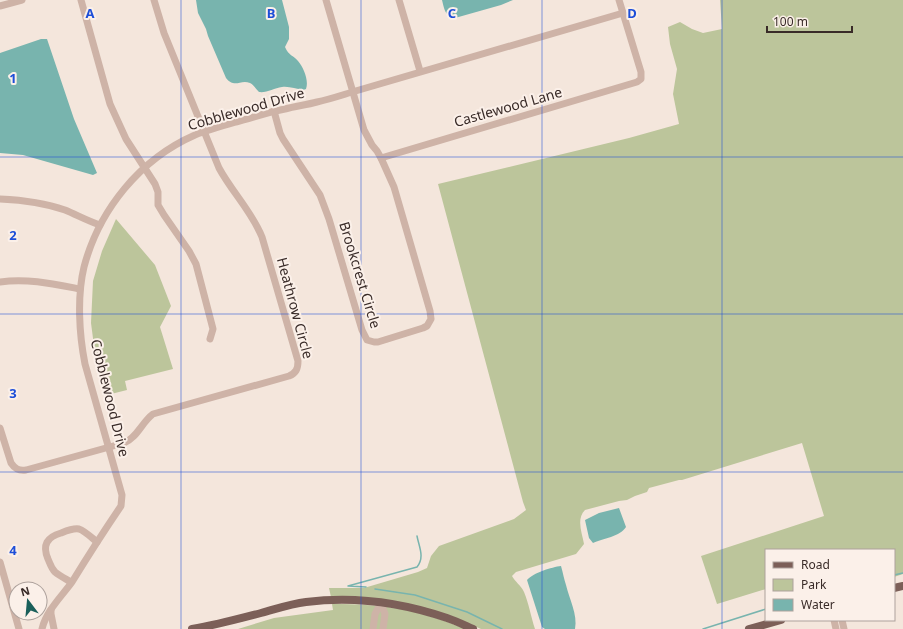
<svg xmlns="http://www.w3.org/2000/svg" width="903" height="629" viewBox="0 0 903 629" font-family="'Noto Sans',sans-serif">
  <rect width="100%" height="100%" fill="#f4e6dc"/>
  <!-- green -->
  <g fill="#bcc59b">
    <path d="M720 0H903V574L894 577V550H766V589L717 604 701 556 824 516 802 443 682 480H679L649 488 647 492 635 496 627 500 619 501 585 510C576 519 582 533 584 544L576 554 516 572 512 576C515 582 521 585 524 592 529 604 531 617 535 629H481L449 615 331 597 329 588H364L418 572 427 568 431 556 439 546 514 519 526 510 523 502 438 184 629 138 679 124 673 94 677 69 670 44 668 27 680 22 692 29 703 33 722 29Z"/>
    <path d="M116 219 155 265 171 306 160 327 173 369 125 381 127 390 107 395 94 346 91 323 93 281 102 251Z"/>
    <path d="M332 604C356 604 382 605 406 610 426 614 446 621 465 629H238L274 618 333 610Z"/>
  </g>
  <!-- water -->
  <g fill="#78b4ae">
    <path d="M196 0H282L289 27V39L285 47C289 56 293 55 298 61 304 68 309 81 306 89L303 90C296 89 289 86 282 87 274 88 267 93 259 92 256 89 254 85 250 83 240 79 235 89 226 78L208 36 206 29 198 13Z"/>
    <path d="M442 0H513L501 5 455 18C445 17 444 8 442 0Z"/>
    <path d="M41 39H47L74 119 97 173 93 175 23 155 0 153V53Z"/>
    <path d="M619 508 626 527C621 536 602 539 593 543L589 538 585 520 599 513Z"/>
    <path d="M561 566C563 573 564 579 566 585 569 598 578 615 575 629H545L542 627 527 580C533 573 552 567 561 566Z"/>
  </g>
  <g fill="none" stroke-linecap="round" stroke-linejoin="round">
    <!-- stream -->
    <g stroke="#78b4ae" stroke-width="1.5">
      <path d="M894 575 903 573"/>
      <path d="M366 587 348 586 417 567C425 557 419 547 417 536"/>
      <path d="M375 589 415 595 467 612 502 629"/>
      <path d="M703 629 766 609"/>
    </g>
    <!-- minor -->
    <g stroke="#ceb3a7" stroke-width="7">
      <path d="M81 0 110 104 126 139 155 184 158 192V205L164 215 189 251 196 264 213 329 210 339"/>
      <path d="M399 0 420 71"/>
      <path d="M0 6 22 0"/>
      <path d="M274 111 280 133 283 139 320 195 329 219 362 330 367 340 374 342H378L423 328 427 326 431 319 430 311 394 187 381 158 377 151 372 145 364 130 326 0"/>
      <path d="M381 158 637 82 641 79V72L619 0"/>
      <path d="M0 199C22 200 45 203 65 210 77 215 88 221 100 225"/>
      <path d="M0 282C27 278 54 284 80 289"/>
      <path d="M0 428 11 463C15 469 19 471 26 470L124 443C137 438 142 422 153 414L289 376C296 373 298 369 298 361L262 237C252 212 232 192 219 168L164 33 154 0"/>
      <path d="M0 562 19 629"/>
      <path d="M71 582C66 579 60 576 55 572 51 568 50 563 48 559 42 545 47 537 61 533 66 531 73 528 79 529 85 531 92 538 97 542"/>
      <path d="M381 603 385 614 383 629"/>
      <path d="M51 610V614L54 629"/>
      <path d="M834 620 836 629"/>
      <path d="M842 620 844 629"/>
      <path d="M42 629C46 611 62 596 72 582 88 556 104 531 121 506L122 495 85 364C79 334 77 296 84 267 99 210 140 159 195 135 208 130 222 126 236 122 252 118 268 112 285 109 296 106 306 105 317 102 331 99 345 94 359 90 447 64 535 38 623 13"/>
      <path d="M373 629 375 614 381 603"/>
    </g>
    <!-- major -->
    <g stroke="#7c5f58" stroke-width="8">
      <path d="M894 588 903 586"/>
      <path d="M192 629C216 625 238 619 261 613 276 609 290 604 306 602 353 596 403 603 447 618 456 621 464 625 473 629"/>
      <path d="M749 629 781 620"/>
    </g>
  </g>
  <!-- grid -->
  <path fill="none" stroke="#1d4ed8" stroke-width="1" stroke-opacity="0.55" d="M181 0V629M361 0V629M542 0V629M722 0V629M0 157H903M0 314H903M0 472H903"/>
  <g text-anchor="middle" stroke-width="4" stroke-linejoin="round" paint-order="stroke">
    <!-- street labels -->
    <g font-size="14" fill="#392b28" stroke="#fbf0e9">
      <text transform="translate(508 107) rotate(-16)" y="5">Castlewood Lane</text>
      <text transform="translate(246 109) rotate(-16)" y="5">Cobblewood Drive</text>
      <text transform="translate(360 275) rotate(73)" y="5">Brookcrest Circle</text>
      <text transform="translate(295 308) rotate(75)" y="5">Heathrow Circle</text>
      <text transform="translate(110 398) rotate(76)" y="5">Cobblewood Drive</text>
    </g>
  </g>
  <g font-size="13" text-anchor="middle" font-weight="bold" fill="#1d4ed8" stroke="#fbf0e9" stroke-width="4" stroke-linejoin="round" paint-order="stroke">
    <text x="90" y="18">A</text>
    <text x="271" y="18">B</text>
    <text x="452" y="18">C</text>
    <text x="632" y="18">D</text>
    <text x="13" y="83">1</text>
    <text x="13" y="240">2</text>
    <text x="13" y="398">3</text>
    <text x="13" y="555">4</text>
  </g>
  <!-- legend -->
  <rect x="765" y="549" width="130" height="72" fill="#fbf0e9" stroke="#ada19c"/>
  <rect x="773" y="562" width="20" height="6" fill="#7c5f58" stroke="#ada19c"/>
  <text x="801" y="569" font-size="12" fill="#392b28">Road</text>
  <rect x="773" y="579" width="20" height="12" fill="#bcc59b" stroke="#ada19c"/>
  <text x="801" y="589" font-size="12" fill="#392b28">Park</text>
  <rect x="773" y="599" width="20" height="12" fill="#78b4ae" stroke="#ada19c"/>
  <text x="801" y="609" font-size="12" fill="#392b28">Water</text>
  <!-- north arrow -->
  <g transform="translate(28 601) rotate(344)"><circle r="19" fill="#fbf0e9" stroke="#ada19c"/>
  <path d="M0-3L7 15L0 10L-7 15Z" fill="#1a5f5a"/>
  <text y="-6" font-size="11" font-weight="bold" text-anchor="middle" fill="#392b28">N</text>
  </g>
  <!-- scale -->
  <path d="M767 26v6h85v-6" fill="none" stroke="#392b28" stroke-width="2"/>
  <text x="773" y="26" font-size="12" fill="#392b28" stroke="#fbf0e9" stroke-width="3" paint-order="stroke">100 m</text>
</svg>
